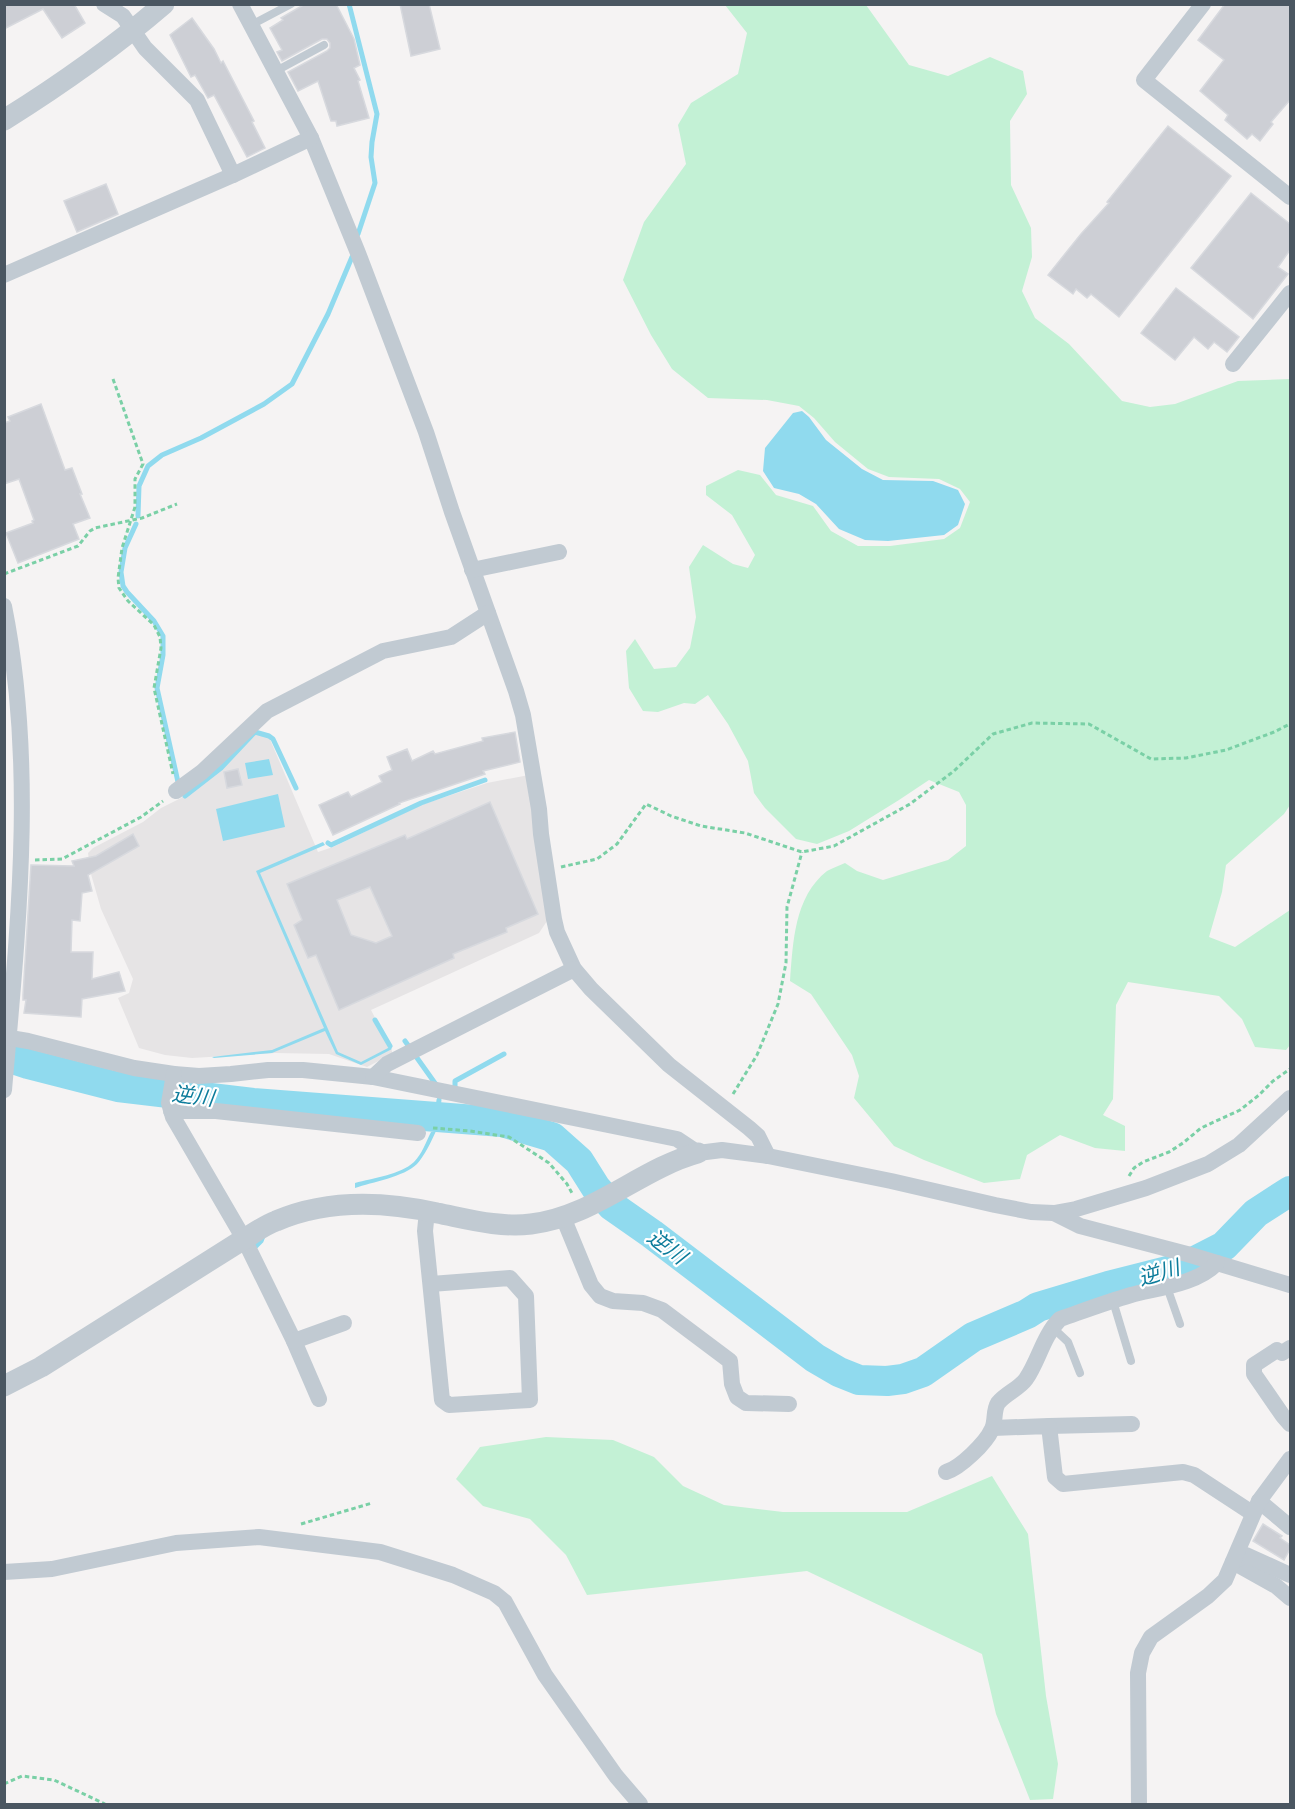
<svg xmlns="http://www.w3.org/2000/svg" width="1295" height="1809" viewBox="0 0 1295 1809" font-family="Rubik,'Noto Sans JP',sans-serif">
  <rect width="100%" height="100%" fill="#f5f3f3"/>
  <!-- education -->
  <path fill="#e6e4e5" d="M252 731 269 737 318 852 333 847 421 805 487 783 529 775 547 921 539 933 371 1010 392 1051V1054L367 1067 329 1054 275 1053 192 1058 165 1055 139 1048 118 998 129 993 133 979 101 909 91 874 88 853 93 848 143 822 161 808 181 798 216 768Z"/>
  <!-- green -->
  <g fill="#c3f1d5">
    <path d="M725 5H866L909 65 948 76 990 57 1023 71 1027 94 1010 121 1011 185 1031 228 1032 257 1022 291 1035 318 1069 344 1122 401 1150 407 1175 404 1238 381 1290 379V805L1284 814 1226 865 1222 892 1209 937 1235 947 1290 910V1045L1286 1050 1255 1047 1242 1019 1219 996 1128 982 1116 1005 1113 1099 1103 1115 1125 1126V1151L1095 1148 1060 1135 1027 1155 1020 1179 984 1183 924 1160 894 1146 854 1098 859 1076 852 1055 811 994 790 981C793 943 794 897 827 871 832 868 839 866 845 863L857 871 883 880 948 860 966 846V805L959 792 929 780 899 800 849 831 817 844 796 839 765 808 754 793 748 761 728 724 708 695 695 704 684 703 658 712 643 711 629 688 626 651 635 639 654 669 676 667 690 648 696 617 689 567 703 545 733 564 748 568 755 555 732 515 706 495V486L738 470 760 475 776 495 813 506 831 531 858 546H890L944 539 960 528 970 502 960 489 939 479 889 477 868 469 835 442 814 418 799 406 767 400 708 398 672 369 651 335 623 280 644 222 686 164 678 125 691 103 738 74 747 33Z"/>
    <path d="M546 1437 613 1440 654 1457 683 1486 724 1505 783 1512H907L992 1476 1028 1534 1046 1696 1058 1764 1053 1799 1030 1800 996 1714 982 1654 807 1571 587 1595 566 1555 530 1519 483 1506 456 1479 480 1447Z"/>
  </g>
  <!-- water -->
  <g fill="#90daee">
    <path d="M802 411 809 417 826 440 862 469 883 480 933 481 958 490 965 504 958 525 944 535 888 541 865 540 839 529 816 504 799 494 774 488 763 471 765 448 793 413Z"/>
    <path d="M269 759 273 775 248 779 245 763Z"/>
    <path d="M278 794 285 827 223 841 216 809Z"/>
    <path d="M323 842 325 845 260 873 338 1052 361 1062 390 1047 392 1049 361 1065 336 1054 325 1031 272 1053 214 1058 212 1057 272 1050 324 1028 256 871Z"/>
    <path d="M436 1131C431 1142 425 1155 417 1164 404 1177 372 1182 355 1188V1183C373 1178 400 1175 414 1162 422 1154 426 1142 431 1132Z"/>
  </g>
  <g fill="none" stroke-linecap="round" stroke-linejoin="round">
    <!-- stream -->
    <g stroke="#90daee" stroke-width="5">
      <path d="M349 4 377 114 372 142 371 157 375 183 358 234"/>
      <path d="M138 516 139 486 148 466 162 455 201 438 264 404 292 384 328 314 352 257"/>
      <path d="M136 524 125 548 121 572 123 586 127 592 154 621 163 636V655L157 688 178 782"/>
      <path d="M185 796 221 768 255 732 269 736 273 739 296 788"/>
      <path d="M328 843 331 845 421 803 485 780"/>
      <path d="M375 1020 390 1046"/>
      <path d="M405 1041 437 1086"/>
      <path d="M455 1087V1081L504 1054"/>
      <path d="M213 1097V1099"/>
      <path d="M436 1123 439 1100"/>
      <path d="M256 1246 261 1241 263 1236"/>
    </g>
    <!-- river -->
    <path stroke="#90daee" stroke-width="30" d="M4 1056 28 1064 118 1087 253 1103 502 1122 552 1137 579 1161 596 1188 612 1206 652 1234 815 1358 839 1372 859 1380 887 1381 903 1379 923 1372 973 1337 1027 1314 1038 1307 1108 1286 1183 1267 1224 1246 1256 1213 1290 1191"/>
  </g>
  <!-- building -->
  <g fill="#cdcfd5" stroke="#d7d9de" stroke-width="1.5" fill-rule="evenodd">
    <path d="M4 4H74L85 23 62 38 43 9 4 29Z"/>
    <path d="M305 4H336L354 39 360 65 354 68 360 80 358 81 369 118 337 126 336 121H331L318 81 298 91 288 72 327 51 330 48V43L327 39H322L282 61 277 52 282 50 270 28 283 20 281 18Z"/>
    <path d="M400 4H429L440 49 411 56Z"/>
    <path d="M1225 4H1290V100L1271 122 1273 124 1260 141 1252 134 1247 139 1225 120 1228 115 1200 91 1224 60 1198 40Z"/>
    <path d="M192 18 214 49 221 63 223 61 254 121 252 122 265 148 247 157 214 95 208 98 195 75 191 77 170 35Z"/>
    <path d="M1168 126 1231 176 1119 317 1091 294 1087 298 1076 289 1073 294 1048 275 1081 234 1109 203 1107 202Z"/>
    <path d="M106 184 118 214 77 232 64 201Z"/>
    <path d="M1251 193 1290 224V250L1278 267 1288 274 1253 319 1191 268Z"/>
    <path d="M1176 288 1239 337 1227 352 1214 342 1208 349 1194 337 1175 360 1141 333Z"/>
    <path d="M41 404 65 470 72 468 82 494H80L90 518 73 524 79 539 18 563 6 533 33 523 32 521 34 520 19 479 4 484V423L10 421 8 417Z"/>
    <path d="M515 732 520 762 483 771 485 774 399 803 400 804 333 835 319 805 348 792 351 797 382 782 379 776 392 770 387 757 407 749 412 761 433 751 435 754 483 741 482 738Z"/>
    <path d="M238 769 242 785 227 788 224 772Z"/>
    <path d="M490 802 538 914 506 928 507 932 453 954 454 958 339 1010 316 955 308 958 294 925 302 920 287 884 405 835 407 839ZM370 887 392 936 376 943 351 935 337 900Z"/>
    <path d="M133 834 139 846 88 875 92 891 82 893 80 921 72 920 71 952H93L92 979 119 972 125 991 82 999 81 1017 24 1013 26 1000H23V995L31 865 74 866 72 861 96 856Z"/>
    <path d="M1263 1524 1282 1536 1280 1538 1290 1545V1549L1284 1560 1253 1541Z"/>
  </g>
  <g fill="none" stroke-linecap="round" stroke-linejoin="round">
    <!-- path -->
    <g stroke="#7ad0a6" stroke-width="3" stroke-dasharray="4.5 3" stroke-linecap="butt">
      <path d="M113 379 143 464 135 479V507L122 548 118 578 119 588 128 601 154 625 160 637 161 648 154 688 173 774"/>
      <path d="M4 574 78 546 90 531 95 528 142 518 177 504"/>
      <path d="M35 860 62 859 141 817 163 801"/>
      <path d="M561 867 597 859 617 844 646 804 671 816 701 826 745 833 802 852 834 846 910 804 954 771 993 734 1032 723 1089 724 1151 759 1186 758 1226 750 1274 732 1290 724"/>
      <path d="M733 1094 757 1055 778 1004 786 963 787 907 802 852"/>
      <path d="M433 1128 470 1131 509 1137 549 1163 567 1184 573 1195"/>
      <path d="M1129 1176 1134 1168 1143 1162 1169 1152 1183 1143 1201 1128 1240 1110 1259 1095 1273 1081 1290 1069"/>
      <path d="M301 1524 372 1503"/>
      <path d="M4 1784 22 1776 54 1780 105 1804"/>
    </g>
    <!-- service -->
    <g stroke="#c1cad2" stroke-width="8">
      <path d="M251 25 291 4"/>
      <path d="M276 71 324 45"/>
      <path d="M1167 1287 1180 1324"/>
      <path d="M1113 1301 1131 1361"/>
      <path d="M1052 1327 1068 1342 1080 1373"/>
    </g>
    <!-- minor -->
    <g stroke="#c1cad2" stroke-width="16">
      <path d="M104 4 123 16 145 48 197 100 233 175"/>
      <path d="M240 4 311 138 358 253 426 432 452 512 516 691 523 715 539 809 541 834 554 919 557 932 574 969 591 989 669 1065 749 1128 758 1136 768 1156"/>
      <path d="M1203 4 1144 80 1290 197"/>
      <path d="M4 275 233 175 311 138"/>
      <path d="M1233 364 1290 293"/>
      <path d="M472 570 559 552"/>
      <path d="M4 606C36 765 18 929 4 1090"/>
      <path d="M176 791 202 772 267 711 383 651 451 637 488 613"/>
      <path d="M4 1037 28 1041 134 1068 174 1074 199 1076 231 1074 268 1070H303L373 1077 677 1139 698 1153 722 1150 768 1156 891 1181 995 1205 1031 1212 1054 1213 1076 1209 1146 1188 1208 1164 1239 1145 1290 1098"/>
      <path d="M174 1074 169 1103 173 1117 244 1239 294 1341 319 1399"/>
      <path d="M373 1077 387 1064 574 969"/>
      <path d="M171 1111H216L418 1133"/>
      <path d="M427 1211 425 1231 442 1400 449 1405 530 1400 526 1296 510 1278 431 1284"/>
      <path d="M1054 1213 1080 1226 1187 1254 1290 1285"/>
      <path d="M563 1217 591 1285 600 1296 613 1301 643 1303 662 1310 730 1361 732 1384 737 1397 746 1403 789 1404"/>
      <path d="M294 1341 344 1323"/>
      <path d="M1290 1348 1282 1353 1277 1350 1254 1365V1374L1283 1416 1290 1424"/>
      <path d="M1049 1426 1132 1424"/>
      <path d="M993 1428 1049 1426 1055 1477 1063 1484 1183 1472 1194 1475 1252 1513"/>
      <path d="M946 1472C960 1468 986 1443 992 1429 996 1421 993 1411 998 1403 1006 1393 1019 1389 1026 1379 1039 1360 1043 1336 1060 1319 1083 1311 1107 1302 1131 1295 1157 1288 1198 1284 1217 1263"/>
      <path d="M1259 1501 1290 1527"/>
      <path d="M1233 1562 1276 1586 1290 1598"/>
      <path d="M1233 1562 1246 1555 1290 1575"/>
      <path d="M4 1572 52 1569 176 1543 259 1537 380 1552 453 1575 494 1593 505 1602 545 1675 616 1776 640 1804"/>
      <path d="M1139 1804 1138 1673 1142 1653 1151 1637 1208 1596 1225 1580 1259 1501 1290 1459"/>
    </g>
    <!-- tertiary -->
    <g stroke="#c1cad2" stroke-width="21">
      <path d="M4 120C60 85 114 47 164 4"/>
      <path d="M4 1386 41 1367 244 1239C254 1233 265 1225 276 1221 327 1199 383 1201 437 1213 468 1219 500 1228 531 1224 593 1217 640 1169 698 1153"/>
    </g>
  </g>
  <g text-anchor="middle" stroke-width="4.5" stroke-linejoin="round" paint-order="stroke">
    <!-- water labels -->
    <g font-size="21" font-style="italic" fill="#0c7c9b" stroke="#fff">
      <text transform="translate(193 1096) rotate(7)" y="7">逆川</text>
      <text transform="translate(667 1247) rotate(37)" y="7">逆川</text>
      <text transform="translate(1159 1273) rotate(-17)" y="7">逆川</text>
    </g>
  </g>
  <!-- border -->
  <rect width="1295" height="1809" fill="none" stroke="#4a5661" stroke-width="12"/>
</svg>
